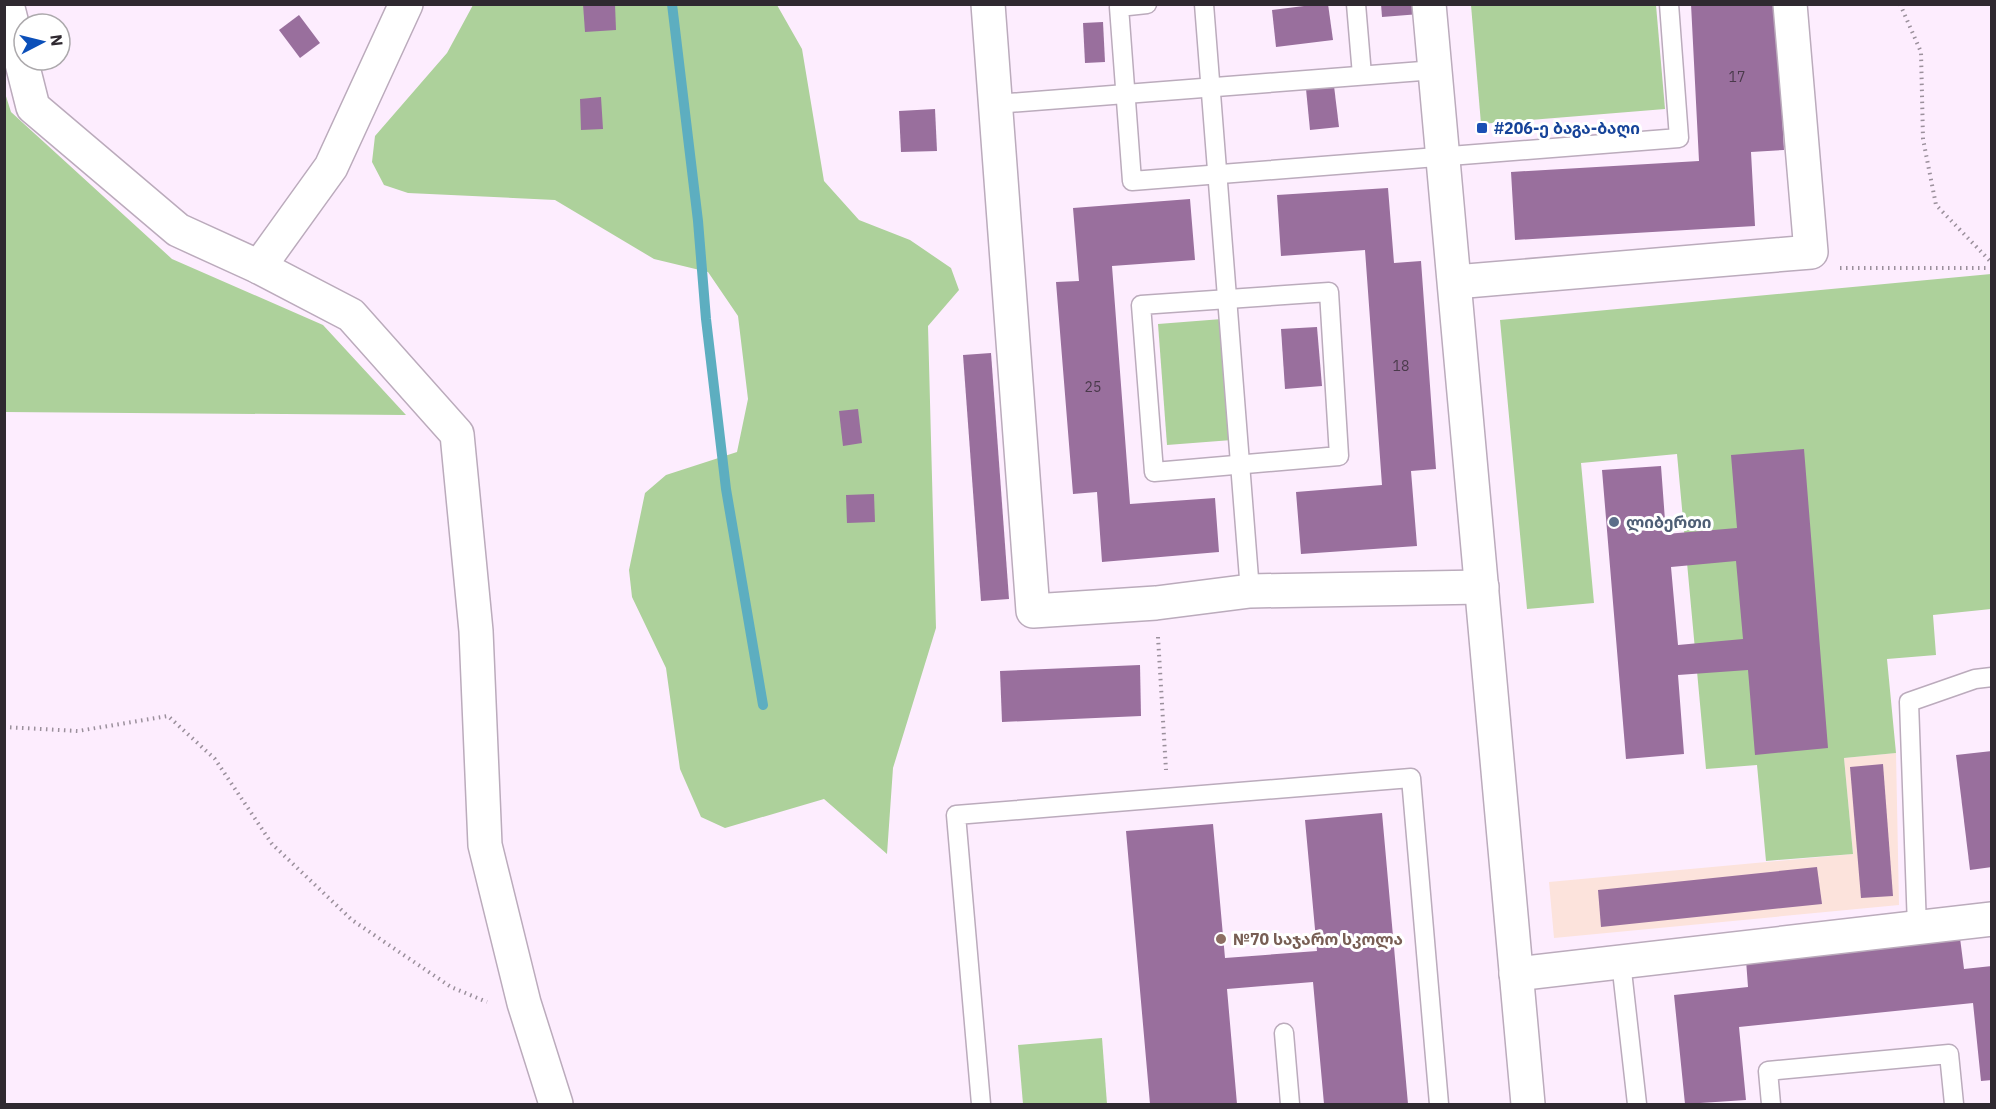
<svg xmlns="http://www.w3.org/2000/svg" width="1996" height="1109" viewBox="0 0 1996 1109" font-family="'IBM Plex Sans','Noto Sans Georgian',sans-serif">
  <rect width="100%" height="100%" fill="#fdedfe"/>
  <!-- industrial -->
  <path fill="#fce3dc" d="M1896 753 1899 905 1554 938 1549 882 1853 854 1844 758Z"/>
  <!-- green -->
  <g fill="#add19b">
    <path d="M473 5H777L802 49 824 181 859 220 910 240 951 268 959 290 928 326 936 628 893 768 887 854 824 799 725 828 701 817 680 769 666 668 632 597 629 570 645 493 666 475 737 452 748 399 738 316 708 272 654 259 555 200 408 193 384 185 372 162 375 136 447 53Z"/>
    <path d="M1471 5H1656L1665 109 1481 124Z"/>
    <path d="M4 90 11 112 172 259 323 325 406 415 5 412Z"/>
    <path d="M1991 274V609L1933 615 1936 655 1887 659 1896 753 1844 758 1853 854 1766 861 1757 765 1706 769 1677 454 1581 463 1594 603 1527 609 1500 320Z"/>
    <path d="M1222 319 1232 440 1167 445 1158 324Z"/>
    <path d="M1102 1038 1107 1104H1023L1018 1045Z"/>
  </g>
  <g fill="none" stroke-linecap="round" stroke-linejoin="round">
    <!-- stream -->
    <path stroke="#5daec0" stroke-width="10" d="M672 4 698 221 706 319 726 489 763 705"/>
  </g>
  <!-- building -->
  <g fill="#996f9d" fill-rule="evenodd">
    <path d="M583 4H615L616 30 585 32Z"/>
    <path d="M1320 4H1328L1333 40 1276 47 1272 10Z"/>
    <path d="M1381 4H1419L1420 14 1382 17Z"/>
    <path d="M1691 4H1776L1784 150 1751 152 1755 226 1515 240 1511 172 1699 161Z"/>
    <path d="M299 15 320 43 300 58 279 30Z"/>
    <path d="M1103 22 1105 62 1085 63 1083 23Z"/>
    <path d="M1334 86 1339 127 1310 130 1306 89Z"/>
    <path d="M601 97 603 129 581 130 580 99Z"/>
    <path d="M935 109 937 151 901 152 899 111Z"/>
    <path d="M1388 188 1394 263 1421 261 1436 469 1411 471 1417 546 1301 554 1296 492 1382 485 1365 250 1281 256 1277 195Z"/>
    <path d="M1190 199 1195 260 1112 266 1130 504 1215 498 1219 552 1102 562 1097 492 1073 494 1056 282 1079 281 1073 208Z"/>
    <path d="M1317 327 1322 386 1285 389 1281 329Z"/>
    <path d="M991 353 1009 599 981 601 963 355Z"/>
    <path d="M858 409 862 443 843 446 839 411Z"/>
    <path d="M1804 449 1828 748 1755 755 1748 670 1678 675 1684 754 1626 759 1602 470 1661 466 1666 534 1737 528 1731 455ZM1736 561 1743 639 1678 645 1671 567Z"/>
    <path d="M874 494 875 522 847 523 846 495Z"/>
    <path d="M1140 665 1141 716 1002 722 1000 671Z"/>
    <path d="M1992 751V867L1970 870 1956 755Z"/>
    <path d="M1883 764 1893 896 1861 898 1850 767Z"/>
    <path d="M1382 813 1408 1104H1324L1313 982 1227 989 1237 1104H1150L1126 831 1213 824 1225 958 1317 951 1305 820Z"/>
    <path d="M1817 867 1822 904 1601 927 1598 890Z"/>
    <path d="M1960 938 1964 969 1992 966V1080L1981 1081 1973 1003 1739 1027 1746 1100 1685 1104 1674 995 1748 987 1746 960Z"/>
  </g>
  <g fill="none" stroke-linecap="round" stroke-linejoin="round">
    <defs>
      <g id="lane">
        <path d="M1147 4 1119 7 1132 181 1679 138 1669 4"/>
        <path d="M1204 4 1250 591"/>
        <path d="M1356 4 1362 75"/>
        <path d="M996 104 1435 70"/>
        <path d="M1329 292 1339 456 1154 472 1141 305Z"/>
        <path d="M1917 927 1909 702 1975 679 1992 677"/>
        <path d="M1621 962 1637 1104"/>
        <path d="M1284 1033 1290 1104"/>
        <path d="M981 1104 956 815 1411 778 1439 1104"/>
        <path d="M1771 1104 1768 1071 1949 1054 1954 1104"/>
      </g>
      <g id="street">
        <path d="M7 4 33 107 178 230 259 267 351 315 457 434 476 631 485 845 524 1003 556 1104"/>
        <path d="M988 4 1033 611 1156 603 1250 591 1482 587"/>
        <path d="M259 267 331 167 406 4"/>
        <path d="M1455 282 1811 252 1790 4"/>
        <path d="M1516 974 1992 919"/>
      </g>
      <path id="secondary" d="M1429 4 1528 1104"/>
    </defs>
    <!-- lane casing -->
    <use href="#lane" stroke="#bbabbc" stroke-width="21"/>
    <!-- street casing -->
    <use href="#street" stroke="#bbabbc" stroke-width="36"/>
    <!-- secondary casing -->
    <use href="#secondary" stroke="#bbabbc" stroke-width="36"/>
    <!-- path -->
    <g stroke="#9b909c" stroke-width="4" stroke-dasharray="1.5 4.5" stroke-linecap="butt">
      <path d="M1900 4 1921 52 1923 139 1936 205 1992 263"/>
      <path d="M1840 268H1992"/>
      <path d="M1158 637 1166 770"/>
      <path d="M4 727 78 731 168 716 215 759 272 844 352 920 451 987 487 1002"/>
    </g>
    <!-- lane -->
    <use href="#lane" stroke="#fff" stroke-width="18"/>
    <!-- street -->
    <use href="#street" stroke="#fff" stroke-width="33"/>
    <!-- secondary -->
    <use href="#secondary" stroke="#fff" stroke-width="33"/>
  </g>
  <!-- markers -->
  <rect fill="#1a4fb4" stroke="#fff" stroke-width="2" x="1476" y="122" width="12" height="12" rx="3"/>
  <circle fill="#5c6f8a" stroke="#fff" stroke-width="2" cx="1614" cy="522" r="6"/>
  <circle fill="#8d6e63" stroke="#fff" stroke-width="2" cx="1221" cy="939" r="6"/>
  <g text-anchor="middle" stroke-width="6" stroke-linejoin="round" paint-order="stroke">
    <!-- number labels -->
    <g font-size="14" fill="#4a3a4b">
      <text x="1737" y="82">17</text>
      <text x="1401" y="371">18</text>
      <text x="1093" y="392">25</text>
    </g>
    <!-- transit labels -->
    <g font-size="16" font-weight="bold" fill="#164399" stroke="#fff" text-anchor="start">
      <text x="1494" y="134">#206-ე ბაგა-ბაღი</text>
    </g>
    <!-- service labels -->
    <g font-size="16" font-weight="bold" fill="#4e5e75" stroke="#fff" text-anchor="start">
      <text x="1626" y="528">ლიბერთი</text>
    </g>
    <!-- education labels -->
    <g font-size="16" font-weight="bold" fill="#785e54" stroke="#fff" text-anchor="start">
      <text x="1233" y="945">№70 საჯარო სკოლა</text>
    </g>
  </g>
  <!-- border -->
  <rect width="1996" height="1109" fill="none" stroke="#2f2930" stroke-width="12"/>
  <!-- north arrow -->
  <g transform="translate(42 42) rotate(83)"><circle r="28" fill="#ffffff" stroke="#aca9ac" stroke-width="1.5"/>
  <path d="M0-4.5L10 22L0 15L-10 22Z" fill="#0b4fb9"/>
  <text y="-9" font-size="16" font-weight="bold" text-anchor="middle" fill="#2f2930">N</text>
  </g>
</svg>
